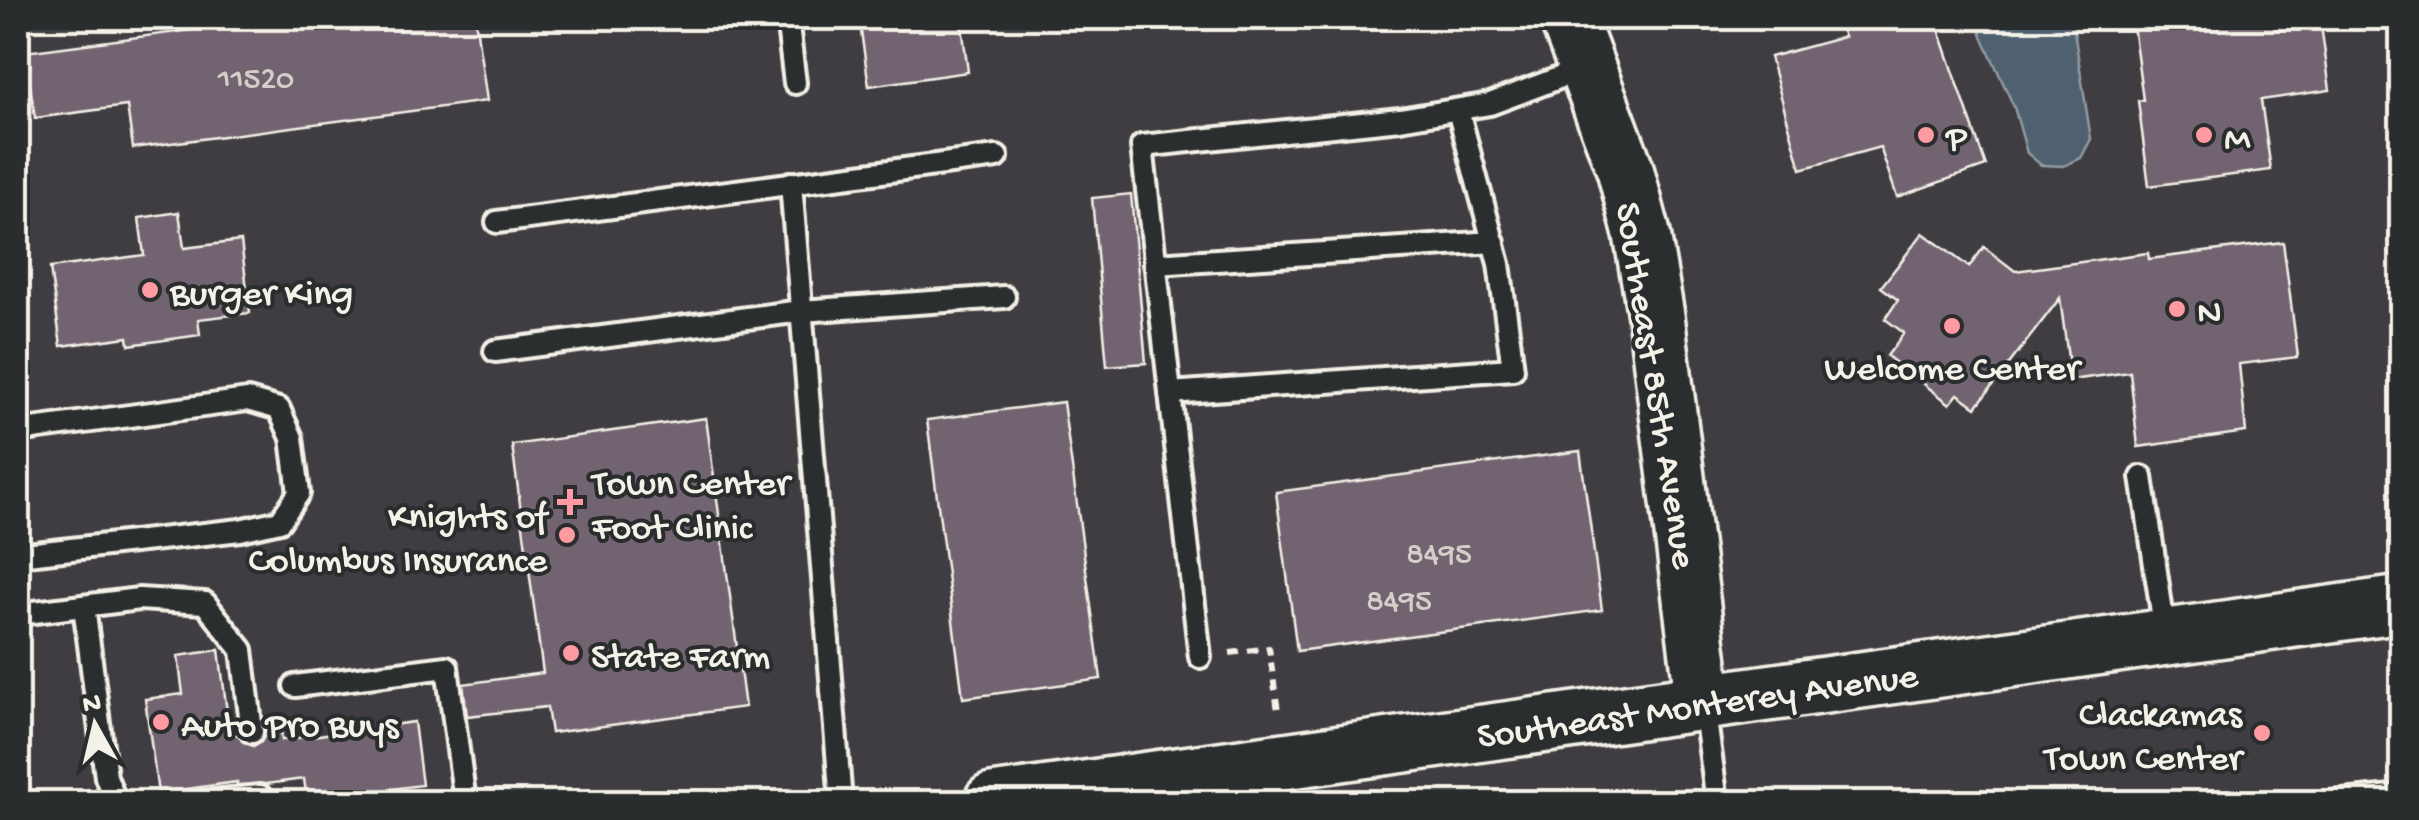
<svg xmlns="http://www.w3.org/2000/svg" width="2419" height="820" viewBox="0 0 2419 820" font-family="'Gochi Hand',sans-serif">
  <rect width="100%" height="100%" fill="#403d42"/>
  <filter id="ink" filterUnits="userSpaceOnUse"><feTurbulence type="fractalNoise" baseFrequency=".01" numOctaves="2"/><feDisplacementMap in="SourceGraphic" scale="20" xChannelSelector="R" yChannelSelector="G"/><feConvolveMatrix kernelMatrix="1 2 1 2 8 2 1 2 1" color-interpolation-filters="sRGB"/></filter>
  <g filter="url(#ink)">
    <!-- water -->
    <path fill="#4f6071" stroke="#919aa1" stroke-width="2.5" d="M1979 18H2072L2091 139 2081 158 2064 166 2041 165 2027 153 2014 107 1981 34Z"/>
    <!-- building -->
    <g fill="#72636f" stroke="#f4f1e8" stroke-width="2.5">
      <path d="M283 18H475L487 101 133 148 127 106 35 118 25 52Z"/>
      <path d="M859 18H961L968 72 869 86Z"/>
      <path d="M1837 18H1935L1986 166 1897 197 1880 147 1801 169 1770 57 1844 37Z"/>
      <path d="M2132 18H2320L2330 90 2261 100 2271 170 2149 186 2138 101 2143 100Z"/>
      <path d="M1131 194 1146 363 1107 366 1092 198Z"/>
      <path d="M179 212 184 248 241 241 250 313 198 319 200 335 129 345 128 337 61 346 50 268 144 255 139 218Z"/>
      <path d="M1923 233 1969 267 1984 247 2015 271 2148 253 2149 259 2283 242 2298 357 2239 364 2246 432 2138 447 2130 372 2071 380 2060 298 1976 407 1958 394 1950 404 1887 356 1904 333 1885 319 1898 300 1881 287Z"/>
      <path d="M1063 402 1101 679 963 698 927 420Z"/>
      <path d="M706 418 745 707 551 733 547 707 467 716 463 684 543 673 512 445Z"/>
      <path d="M1580 451 1602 610 1297 651 1276 492Z"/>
      <path d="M219 650 230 735 238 734 242 741 253 746 261 742 266 730 281 728 282 740 414 722 422 785 307 800 304 779 266 784 237 785V782L158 793 145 699 183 694 178 656Z"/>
    </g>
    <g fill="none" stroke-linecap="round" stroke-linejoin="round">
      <defs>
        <g id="lane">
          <path d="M787 18 795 83"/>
          <path d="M791 183 841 802"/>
          <path d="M497 222 997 157"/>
          <path d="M1155 264 1494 242"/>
          <path d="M495 351 801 311 1004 297"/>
          <path d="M1170 393 1513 369 1499 264 1458 110"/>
          <path d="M18 431 248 400 279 409 292 438 299 493 280 521 240 530 18 555"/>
          <path d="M2142 477 2165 633"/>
          <path d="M84 606 106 777 115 800 121 802"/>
          <path d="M18 614 139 599 205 603 242 650 252 732"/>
          <path d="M1200 657 1142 146 1400 119 1490 104 1585 68"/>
          <path d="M295 686 447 667 465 802"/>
          <path d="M1704 705 1717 802"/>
          <path d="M204 802 260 796"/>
          <path d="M2333 802 2402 795"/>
        </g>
        <g id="secondary">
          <path d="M1568 18 1625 169 1642 234 1656 316 1704 703"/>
          <path d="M992 802 2402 604"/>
        </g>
      </defs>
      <!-- lane casing -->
      <use href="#lane" stroke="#f4f1e8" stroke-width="28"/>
      <!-- secondary casing -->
      <use href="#secondary" stroke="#f4f1e8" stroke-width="62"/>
      <!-- path -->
      <path stroke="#f4f1e8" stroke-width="6" stroke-dasharray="10 8" stroke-linecap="butt" d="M1230 653 1269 648 1278 711"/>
      <!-- lane -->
      <use href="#lane" stroke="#2a2d2e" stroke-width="20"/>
      <!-- secondary -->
      <use href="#secondary" stroke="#2a2d2e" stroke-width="55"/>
    </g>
  </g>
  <!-- markers -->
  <g fill="#ff9aa2" stroke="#2a2d2e" stroke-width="4">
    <circle cx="1926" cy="135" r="10"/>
    <circle cx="2204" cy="135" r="10"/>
    <circle cx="150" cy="290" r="10"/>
    <circle cx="2177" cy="309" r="10"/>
    <circle cx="1952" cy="326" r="10"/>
    <path d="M565 487h10v10h10v10h-10v10h-10v-10h-10v-10h10z"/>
    <circle cx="567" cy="535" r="10"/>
    <circle cx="571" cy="653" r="10"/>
    <circle cx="161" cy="722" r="10"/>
    <circle cx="2262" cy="733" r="10"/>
  </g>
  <g text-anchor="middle" stroke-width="8" stroke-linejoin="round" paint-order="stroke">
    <!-- number labels -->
    <g font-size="32" fill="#d4ceca">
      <text x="256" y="87">11520</text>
      <text x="1439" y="562">8495</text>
      <text x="1399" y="609">8495</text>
    </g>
    <!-- poi labels -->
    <g font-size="38" fill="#f4f1e8" stroke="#2a2d2e" text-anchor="start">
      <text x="1946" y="148">P</text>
      <text x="2224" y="148">M</text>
      <text x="170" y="303">Burger King</text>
      <text x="2197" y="322">N</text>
      <text x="1952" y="378" text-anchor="middle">Welcome Center</text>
      <text x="592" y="493">Town Center<tspan x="592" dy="44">Foot Clinic</tspan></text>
      <text x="547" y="526" text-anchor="end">Knights of<tspan x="547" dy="44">Columbus Insurance</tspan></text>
      <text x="591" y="666">State Farm</text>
      <text x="2242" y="724" text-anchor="end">Clackamas<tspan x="2242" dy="44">Town Center</tspan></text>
      <text x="181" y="735">Auto Pro Buys</text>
    </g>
    <!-- street labels -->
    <g font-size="38" fill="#f4f1e8" stroke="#2a2d2e">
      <text transform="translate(1659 385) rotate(81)" y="13">Southeast 85th Avenue</text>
      <text transform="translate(1697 703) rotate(-8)" y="13">Southeast Monterey Avenue</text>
    </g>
  </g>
  <!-- margin -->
  <rect width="2419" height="820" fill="none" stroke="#2a2d2e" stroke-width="60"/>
  <rect x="30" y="30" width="2359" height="760" fill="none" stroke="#f4f1e8" stroke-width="4" filter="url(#ink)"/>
  <!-- north arrow -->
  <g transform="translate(95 725) rotate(352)" stroke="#2a2d2e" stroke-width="8" paint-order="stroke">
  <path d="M0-8L18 38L0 25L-18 38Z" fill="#f4f1e8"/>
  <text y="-15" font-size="28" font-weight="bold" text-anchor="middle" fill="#f4f1e8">N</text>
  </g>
</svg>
